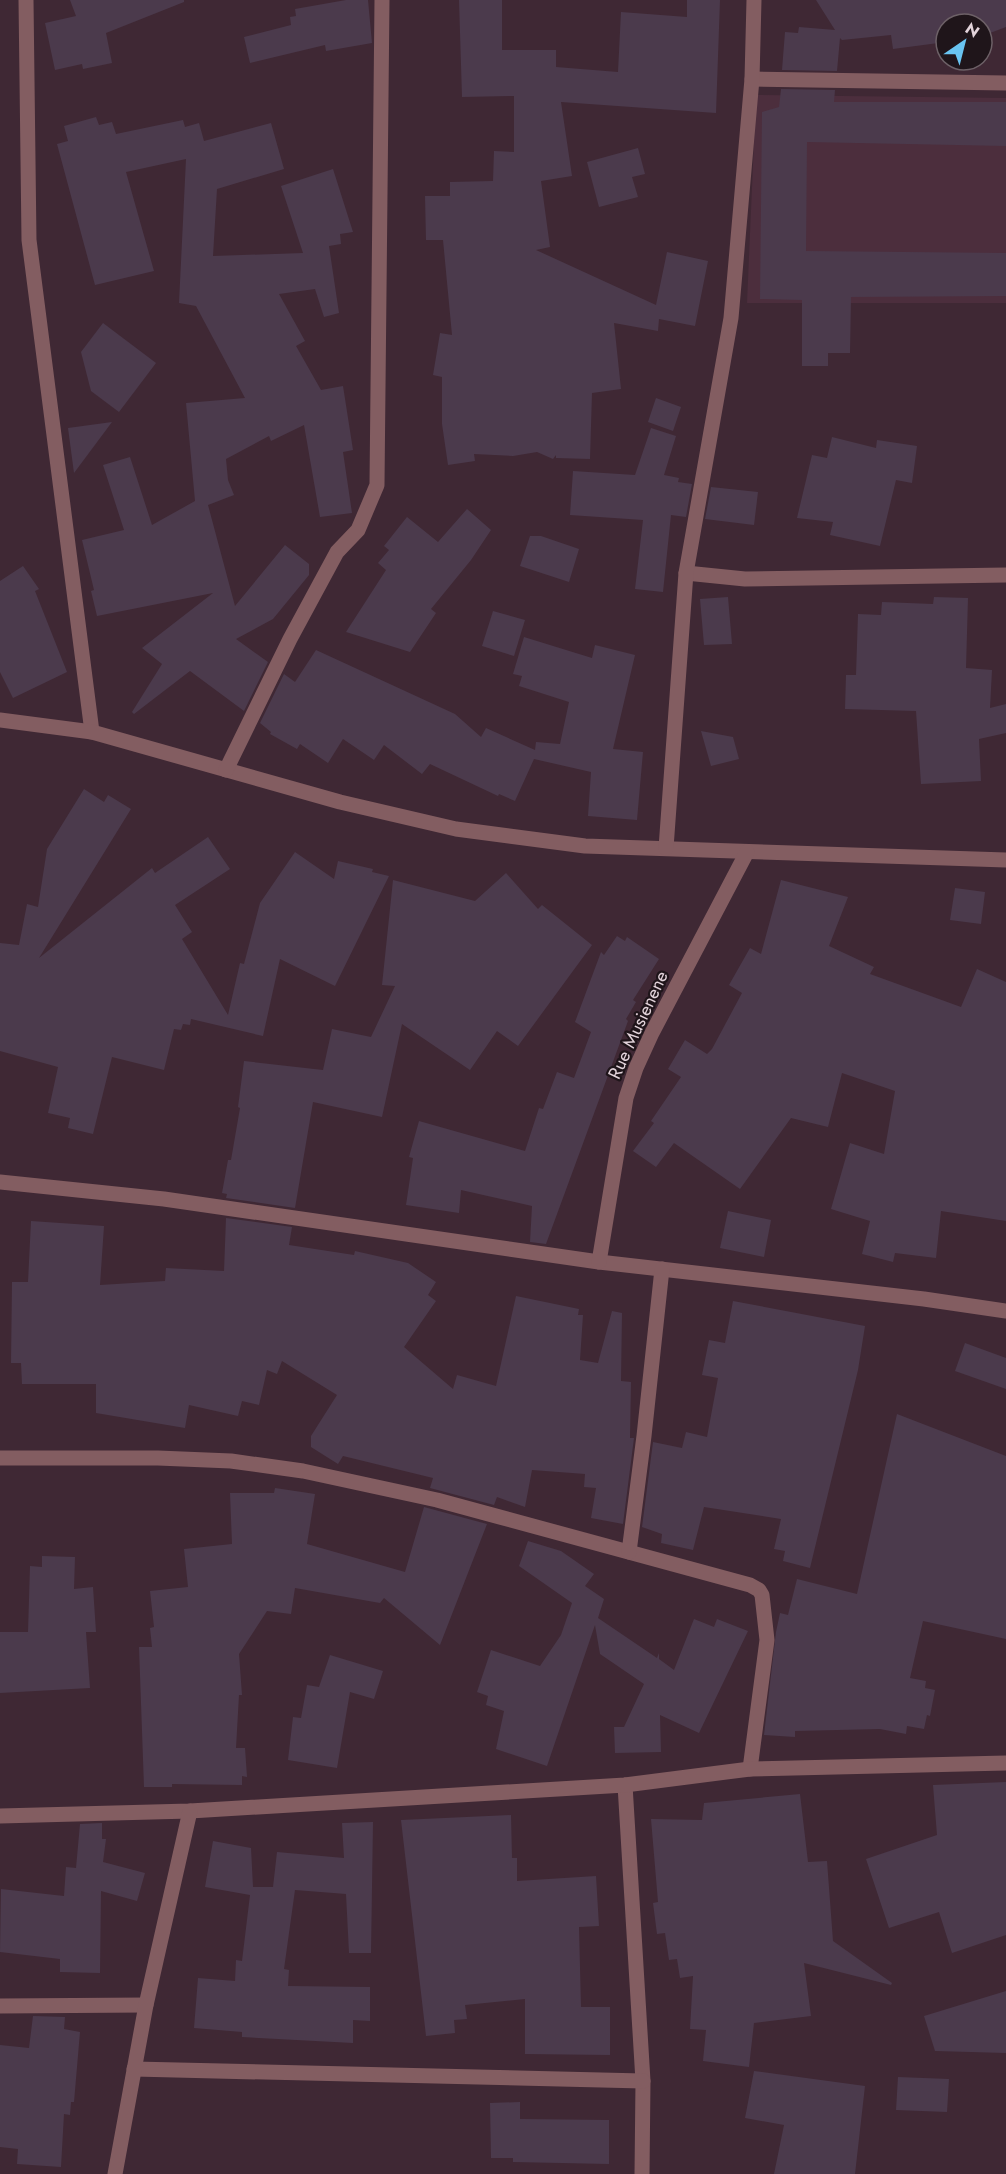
<svg xmlns="http://www.w3.org/2000/svg" width="1006" height="2174" viewBox="0 0 1006 2174" font-family="Jost,sans-serif">
  <rect width="100%" height="100%" fill="#3f2834"/>
  <!-- built -->
  <path fill="#4c2e3d" d="M756 95 1006 98V303H747Z"/>
  <!-- building -->
  <g fill="#4b3a4c">
    <path d="M70 0H184V2L106 33 112 63 83 69 82 64 55 70 45 23 76 16Z"/>
    <path d="M346 0H368L372 43 326 51 325 45 250 63 244 37 291 25 290 17 296 16 295 9Z"/>
    <path d="M459 0H502V50H556V67L618 72 621 12 687 17V0H720L716 113 561 102 572 176 541 181 550 247 536 250 656 305 667 252 708 261 695 326 659 319 658 331 614 323 621 389 592 393 590 459 556 458V455L553 459 537 452 513 456 474 454 475 461 448 465 442 424V377L433 375 440 333 452 335 445 261 443 240H426L425 196H450V182L493 181 494 151 514 152V96L462 97Z"/>
    <path d="M816 0H1006V27L982 36V24H946V42L893 49 891 35 842 40 840 38 837 71 782 70 785 32 798 33 799 27 835 30Z"/>
    <path d="M781 89 835 90 834 102H1006V146L807 142 806 251 1006 253V296L851 297 850 353H828V366H802V300L760 299 762 112 779 107Z"/>
    <path d="M96 117 99 125 112 122 116 134 183 120 185 127 199 123 204 141 271 123 284 169 217 189 213 256 303 253 281 186 333 169 353 232 340 234 341 244 329 246 339 313 324 317 315 289 279 294 305 341 296 346 321 390 343 386 353 450 343 452 352 513 320 517 304 425 271 441 269 436 226 459 228 480 234 495 208 505 235 606 285 545 309 564V575L273 619 236 639 268 662 244 711 190 671 134 714 132 712 162 664 142 648 213 593 97 616 91 591 94 590 82 540 124 530 103 465 130 457 152 525 195 501 186 403 245 398 196 306 179 303 186 159 126 172 154 271 95 285 57 144 68 141 64 126Z"/>
    <path d="M638 148 645 174 632 177 638 197 599 207 587 162Z"/>
    <path d="M103 323 156 363 119 412 91 391 81 352Z"/>
    <path d="M656 398 681 407 673 431 648 422Z"/>
    <path d="M112 422 74 473 68 428Z"/>
    <path d="M651 428 676 436 664 475 679 478 678 482 692 484 686 517 671 515 663 592 635 589 643 520 570 515 573 471 635 475Z"/>
    <path d="M832 437 876 448 877 440 917 446 912 483 896 480 880 546 830 535 833 522 797 518 812 455 827 458Z"/>
    <path d="M711 487 758 492 754 525 705 519Z"/>
    <path d="M467 509 491 530 471 560 431 609 436 613 410 652 346 632 386 570 378 563 389 550 384 546 407 517 438 542Z"/>
    <path d="M530 536H541L579 549 569 582 520 566Z"/>
    <path d="M23 566 39 589 35 591 67 672 13 698 0 672V581Z"/>
    <path d="M728 597 732 644 704 645 700 599Z"/>
    <path d="M934 597 968 598 966 668 992 670 990 708 1006 704V733L979 739 981 781 921 784 916 711 845 709 846 675H856L858 614 881 615 882 602 933 604Z"/>
    <path d="M493 611 525 620 514 656 482 646Z"/>
    <path d="M524 637 592 658 595 645 635 655 613 749 643 752 637 820 588 816 591 772 534 759 515 801 499 794 498 796 430 764 422 774 384 745 374 760 343 739 328 763 300 744 297 749 270 734 271 732 260 723 284 674 295 682 316 650 455 714 481 737 486 728 535 750 536 742 560 744 569 702 519 686 522 676 513 674Z"/>
    <path d="M701 731 733 737 739 759 711 766Z"/>
    <path d="M84 789 104 802 108 795 131 809 39 958 152 868 155 873 208 837 230 869 175 905 192 932 182 939 228 1015 240 963 244 964 260 903 295 852 334 879 338 861 373 869 372 872 389 876 335 986 280 959 263 1036 191 1019 190 1025 183 1024 181 1030 174 1029 164 1070 112 1057 93 1134 68 1128 70 1118 48 1113 58 1067 0 1051V943L19 945 27 904 38 907 47 849Z"/>
    <path d="M506 873 538 909 542 905 592 945 518 1046 497 1031 470 1070 402 1024 382 1117 313 1102 295 1208 226 1198 227 1194 222 1193 228 1160H231L240 1108 238 1107 244 1061 323 1070 332 1029 371 1037 395 986 382 985 393 880 475 901Z"/>
    <path d="M781 880 848 897 829 946 874 967 870 974 961 1007 977 969 1006 982V1221L941 1211 936 1258 895 1253 893 1262 862 1254 870 1221 831 1209 850 1143 884 1154 895 1091 842 1073 828 1127 791 1118 740 1189 674 1143 656 1167 633 1151 654 1123 651 1121 681 1077 668 1069 685 1040 707 1054 712 1049 742 993 729 985 750 948 761 954Z"/>
    <path d="M955 888 985 892 981 924 950 920Z"/>
    <path d="M617 936 625 941 627 937 659 959 633 1000 636 1002 626 1019 628 1021 546 1244 530 1242 532 1206 461 1190 459 1213 406 1205 413 1158 409 1157 419 1121 525 1151 539 1108 543 1109 557 1072 574 1078 591 1032 575 1022 601 952 604 955Z"/>
    <path d="M728 1211 771 1220 764 1257 720 1248Z"/>
    <path d="M226 1218 292 1227 289 1245 354 1255 355 1251 408 1263 436 1282 428 1295 436 1301 404 1347 453 1389 457 1375 496 1386 516 1296 579 1309 578 1315H583L580 1360 598 1363 612 1311 622 1313 621 1381 631 1382 630 1438H634L623 1524 591 1518 596 1488 584 1487 585 1474 532 1470 525 1507 497 1497 494 1505 430 1488 433 1478 343 1456 338 1464 311 1447V1436L337 1395 282 1361 277 1374 267 1370 259 1405 242 1401 238 1416 189 1405 185 1428 96 1413V1384H22L21 1363H11L12 1282H28L31 1221 104 1226 100 1285 165 1281 166 1268 224 1271Z"/>
    <path d="M733 1301 865 1326 858 1370 810 1568 783 1561 785 1551 774 1549 781 1519 704 1507 693 1550 661 1543 662 1534 642 1527 653 1442 682 1448 686 1432 707 1437 718 1378 702 1375 709 1340 725 1343Z"/>
    <path d="M965 1343 1006 1358V1389L955 1371Z"/>
    <path d="M897 1414 1006 1456V1639L923 1621 910 1678 926 1681 925 1688 935 1690 930 1716 927 1715 924 1729 907 1726 906 1734 880 1729 795 1731V1737L764 1735 776 1632 780 1613 788 1615 797 1579 857 1594Z"/>
    <path d="M275 1488 315 1494 307 1544 405 1572 424 1507 487 1524 440 1645 384 1598 380 1603 295 1588 291 1614 267 1611 239 1654 242 1695H239L236 1748H245L247 1777 242 1776V1785L172 1784V1787H144L139 1647H152L150 1628 154 1627 150 1591 188 1587 184 1549 232 1544 230 1493H274Z"/>
    <path d="M528 1541 561 1551 594 1574 585 1586 604 1599 598 1618 657 1658 659 1653V1659L674 1670 694 1619 714 1627 717 1619 748 1631 699 1733 660 1715 661 1752 615 1753 614 1727H624L644 1684 600 1654 595 1625 547 1766 496 1749 504 1711 486 1705 488 1696 477 1692 491 1650 540 1666 561 1635 572 1603 519 1566Z"/>
    <path d="M42 1556 75 1557 74 1589 93 1587 96 1632H86L90 1688 0 1693V1632H28L30 1566 42 1567Z"/>
    <path d="M330 1655 383 1671 374 1699 350 1692 337 1768 288 1760 293 1717 301 1718 307 1685 319 1687Z"/>
    <path d="M1006 1782V1935L952 1953 939 1912 889 1928 866 1859 937 1835 933 1785Z"/>
    <path d="M800 1794 808 1862 827 1861 833 1941 892 1983 891 1985 804 1963 811 2016 754 2023 749 2067 703 2061 706 2030 690 2029 693 1976 680 1978 677 1959 669 1960 665 1933 657 1934 653 1903 658 1902 651 1819 702 1820 704 1803Z"/>
    <path d="M511 1815 512 1858H517V1881L596 1876 599 1926 579 1927 581 2007H610V2055L525 2054V1999L465 2005 467 2019 454 2020 455 2033 426 2036 401 1820Z"/>
    <path d="M373 1822 371 1953H349L346 1894 295 1890 284 1969 289 1970 288 1986 370 1987V2021L353 2020V2043L242 2037V2032L194 2028 198 1978 235 1981 236 1960 242 1961 250 1895 205 1887 213 1841 251 1848 253 1887H273L277 1852 344 1858 342 1823Z"/>
    <path d="M102 1823V1839H106L103 1862 145 1873 137 1901 101 1891 100 1973 60 1972V1959L0 1952 1 1889 64 1896 66 1867 76 1868 80 1824Z"/>
    <path d="M1006 1991V2053L935 2051 924 2016Z"/>
    <path d="M33 2016 65 2017 64 2029 80 2032 74 2102H71L70 2115 64 2114 61 2167 17 2164 18 2149 0 2147V2045L29 2048Z"/>
    <path d="M754 2071 865 2086 855 2174H774L784 2125 745 2118Z"/>
    <path d="M898 2077 949 2079 947 2112 896 2110Z"/>
    <path d="M520 2102V2119L609 2120V2164L513 2162V2158H491L490 2103Z"/>
  </g>
  <g fill="none" stroke-linecap="round" stroke-linejoin="round">
    <!-- service -->
    <path stroke="#835d61" stroke-width="15" d="M752 79 1006 83"/>
    <!-- minor -->
    <g stroke="#835d61" stroke-width="15">
      <path d="M26 0 29 240 92 732"/>
      <path d="M686 573 745 579 1006 575"/>
      <path d="M0 720 92 732 340 802 456 829 585 846 1006 860"/>
      <path d="M226 770 290 639 337 552 358 530 377 485 382 0"/>
      <path d="M666 848 686 573 731 318 752 79 754 0"/>
      <path d="M0 1182 164 1199 599 1262 924 1299 1006 1311"/>
      <path d="M599 1262 626 1098 636 1068 652 1033 747 852"/>
      <path d="M0 1458H158L231 1461 303 1471 437 1500 750 1585 759 1590 762 1595 767 1640 750 1769"/>
      <path d="M629 1552 644 1436 662 1269"/>
      <path d="M625 1785 643 2081 642 2174"/>
      <path d="M0 1816 190 1811 625 1785 750 1769 1006 1763"/>
      <path d="M0 2006 146 2005"/>
      <path d="M134 2069 643 2081"/>
      <path d="M115 2174 146 2005 190 1811"/>
    </g>
  </g>
  <g text-anchor="middle" stroke-width="4.5" stroke-linejoin="round" paint-order="stroke">
    <!-- street labels -->
    <g font-size="18" fill="#e3d4db" stroke="#1f151a">
      <text transform="translate(638 1025) rotate(-65)" y="6">Rue Musienene</text>
    </g>
  </g>
  <!-- north arrow -->
  <g transform="translate(964 42) rotate(35)"><circle r="28" fill="#1f151a" stroke="#6d6167" stroke-width="1.5"/>
  <path d="M0-4.5L10 22L0 15L-10 22Z" fill="#69c4f1"/>
  <text y="-9" font-size="16" font-weight="bold" text-anchor="middle" fill="#e3d4db">N</text>
  </g>
</svg>
